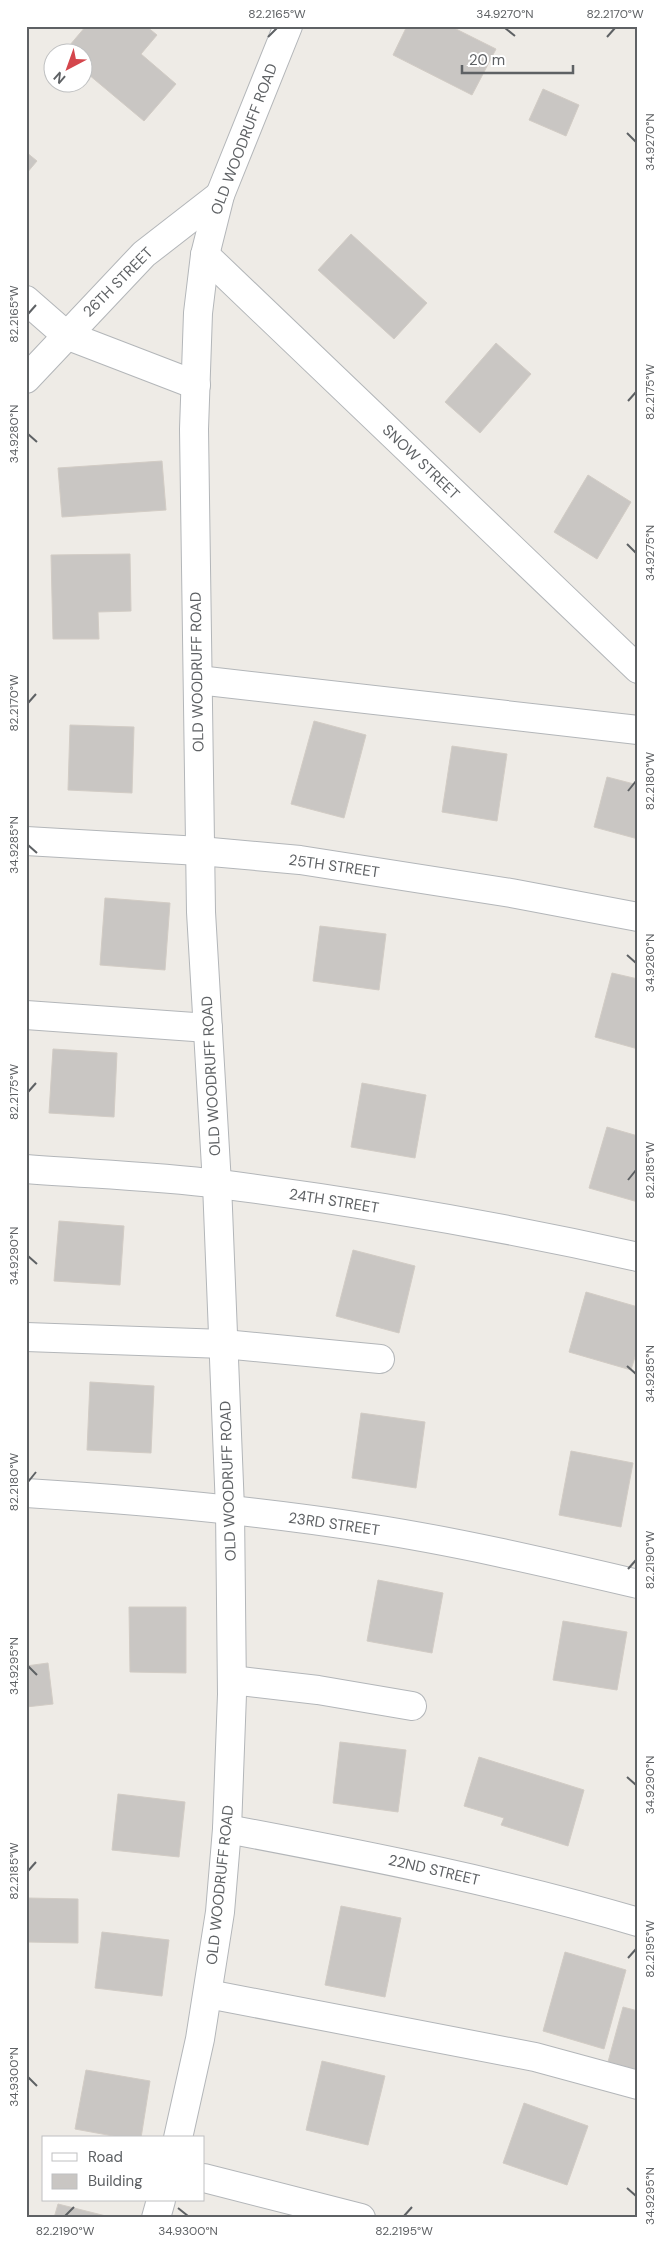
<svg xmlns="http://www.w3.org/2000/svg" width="664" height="2244" viewBox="0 0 664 2244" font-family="'DM Sans',sans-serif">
  <rect width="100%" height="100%" fill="#eeebe6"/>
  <!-- building -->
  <g fill="#c9c6c3" stroke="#d2ccc5">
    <path d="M86 26H146L157 35 141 54 176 84 144 121 82 69V52H64Z"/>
    <path d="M407 26H450L496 49 472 95 393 55Z"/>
    <path d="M543 89 579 105 566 136 529 120Z"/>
    <path d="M26 152 37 161 26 174Z"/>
    <path d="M351 234 427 303 394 339 318 270Z"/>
    <path d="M496 343 531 374 480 433 445 402Z"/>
    <path d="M162 461 166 510 62 517 58 468Z"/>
    <path d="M588 475 631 502 597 559 554 532Z"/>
    <path d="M130 554 131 611 98 612 99 639H53L51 555Z"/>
    <path d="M314 721 366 735 344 818 291 804Z"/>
    <path d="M70 725 134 727 132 793 68 790Z"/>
    <path d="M452 746 507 754 497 821 442 812Z"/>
    <path d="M607 777 638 785V839L594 827Z"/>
    <path d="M105 898 170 903 165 970 100 965Z"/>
    <path d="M320 926 386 934 379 990 313 981Z"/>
    <path d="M612 973 638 979V1049L595 1037Z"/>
    <path d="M53 1049 117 1053 114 1117 49 1113Z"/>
    <path d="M362 1083 426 1095 415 1158 351 1147Z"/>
    <path d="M607 1127 638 1136V1202L589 1188Z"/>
    <path d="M59 1221 124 1226 120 1285 54 1281Z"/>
    <path d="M353 1250 415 1266 399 1333 336 1316Z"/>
    <path d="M586 1292 638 1307V1347L631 1370 569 1352Z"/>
    <path d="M90 1382 154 1386 151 1453 87 1450Z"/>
    <path d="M361 1413 425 1422 416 1488 352 1478Z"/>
    <path d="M571 1451 633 1463 621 1527 559 1515Z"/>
    <path d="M378 1580 443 1593 432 1653 367 1641Z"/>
    <path d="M129 1607H186V1673L130 1672Z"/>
    <path d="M563 1621 627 1632 617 1690 553 1680Z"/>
    <path d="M48 1663 53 1704 26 1707V1666Z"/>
    <path d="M340 1742 406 1750 398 1812 333 1803Z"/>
    <path d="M479 1757 584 1790 568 1846 501 1825 504 1818 464 1806Z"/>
    <path d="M118 1794 185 1802 179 1857 112 1850Z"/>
    <path d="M28 1898 78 1899V1943L27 1942Z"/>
    <path d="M341 1906 401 1918 385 1997 325 1985Z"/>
    <path d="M102 1932 169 1940 162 1996 95 1988Z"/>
    <path d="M565 1952 626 1970 604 2049 543 2031Z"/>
    <path d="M623 2007 638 2011V2070L608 2062Z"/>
    <path d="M322 2061 385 2076 368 2145 306 2130Z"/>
    <path d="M86 2070 150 2081 141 2138H124L75 2129Z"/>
    <path d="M524 2103 588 2126 567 2185 503 2163Z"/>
    <path d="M58 2204 106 2216V2218H54Z"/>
  </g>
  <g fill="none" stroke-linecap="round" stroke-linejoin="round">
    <defs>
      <g id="minor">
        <path d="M205 255 638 669"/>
        <path d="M26 300 66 335 196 385"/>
        <path d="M26 379 144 254 220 195"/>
        <path d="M198 680 638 730"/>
        <path d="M26 841 200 851 300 860 511 893 638 917"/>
        <path d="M26 1015 208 1028"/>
        <path d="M26 1169C90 1174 155 1176 219 1184 359 1202 500 1226 638 1257"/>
        <path d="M26 1337 224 1344 380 1359"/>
        <path d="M26 1493C141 1500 254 1510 368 1528 459 1542 548 1563 638 1584"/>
        <path d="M232 1680 318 1690 412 1706"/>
        <path d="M227 1829C365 1855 503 1882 638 1922"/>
        <path d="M208 1994 535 2057 638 2085"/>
        <path d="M178 2138 200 2039 220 1912 227 1829 232 1694 230 1509 217 1184 201 912 194 429 198 313 205 255 220 195 288 26"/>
        <path d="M204 2178 361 2218"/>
        <path d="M156 2218 161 2200"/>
      </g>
    </defs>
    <!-- minor casing -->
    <use href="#minor" stroke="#b3b6b9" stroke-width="30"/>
    <!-- minor -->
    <use href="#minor" stroke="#fff" stroke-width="28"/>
  </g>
  <!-- ticks -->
  <path fill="none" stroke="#5e6164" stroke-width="2" d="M505 28 515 36M268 37 277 28M607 37 615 28M627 133 636 142M28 314 36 305M628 401 636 392M28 434 37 442M627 544 636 553M28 703 36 694M628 791 636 781M28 845 37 853M627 955 636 963M28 1092 36 1083M628 1180 636 1170M28 1256 37 1264M627 1366 636 1374M28 1482 36 1472M628 1569 636 1560M28 1666 37 1675M627 1777 636 1785M28 1871 36 1862M628 1958 636 1949M28 2077 37 2086M627 2188 636 2196M178 2208 188 2216M65 2216 74 2207M404 2216 412 2207"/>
  <g text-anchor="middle" stroke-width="4.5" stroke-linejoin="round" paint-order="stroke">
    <!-- street labels -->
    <g font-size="15" fill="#5e6164" stroke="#fff">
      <text transform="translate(244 139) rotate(-69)" y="5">OLD WOODRUFF ROAD</text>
      <text transform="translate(118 282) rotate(-45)" y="5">26TH STREET</text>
      <text transform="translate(421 462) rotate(44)" y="5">SNOW STREET</text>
      <text transform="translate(197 672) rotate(-91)" y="5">OLD WOODRUFF ROAD</text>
      <text transform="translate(334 866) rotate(8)" y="5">25TH STREET</text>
      <text transform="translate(211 1076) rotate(-93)" y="5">OLD WOODRUFF ROAD</text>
      <text transform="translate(334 1201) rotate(9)" y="5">24TH STREET</text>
      <text transform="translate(228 1481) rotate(-92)" y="5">OLD WOODRUFF ROAD</text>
      <text transform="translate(334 1524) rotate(8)" y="5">23RD STREET</text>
      <text transform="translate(434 1870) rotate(13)" y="5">22ND STREET</text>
      <text transform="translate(220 1885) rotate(-84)" y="5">OLD WOODRUFF ROAD</text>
    </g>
  </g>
  <!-- border -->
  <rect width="664" height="2244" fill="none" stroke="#ffffff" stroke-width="55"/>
  <!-- legend -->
  <rect x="42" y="2136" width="162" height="65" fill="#ffffff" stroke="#bfc0c1"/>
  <rect x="52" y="2153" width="25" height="8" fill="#ffffff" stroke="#bfc0c1"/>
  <text x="88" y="2162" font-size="15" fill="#5e6164">Road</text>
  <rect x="52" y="2174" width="25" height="15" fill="#c9c6c3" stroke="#bfc0c1"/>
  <text x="88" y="2186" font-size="15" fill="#5e6164">Building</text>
  <!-- north arrow -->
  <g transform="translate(68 68) rotate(221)"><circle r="24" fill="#ffffff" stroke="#bfc0c1"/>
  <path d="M0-4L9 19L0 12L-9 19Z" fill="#d4464c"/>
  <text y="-8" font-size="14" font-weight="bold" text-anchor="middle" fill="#5e6164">N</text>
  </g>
  <!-- scale -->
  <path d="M462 65v8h111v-8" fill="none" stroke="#5e6164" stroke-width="2.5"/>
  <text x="469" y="65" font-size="15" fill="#5e6164" stroke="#ffffff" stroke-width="4" paint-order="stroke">20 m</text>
  <rect x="28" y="28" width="608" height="2188" fill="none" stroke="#5e6164" stroke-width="2"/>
  <g font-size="12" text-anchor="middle" fill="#5e6164">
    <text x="277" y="18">82.2165°W</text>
    <text x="505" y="18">34.9270°N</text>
    <text x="615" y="18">82.2170°W</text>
    <text transform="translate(650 142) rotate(-90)" y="4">34.9270°N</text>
    <text transform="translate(14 314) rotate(-90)" y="4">82.2165°W</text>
    <text transform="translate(650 392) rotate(-90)" y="4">82.2175°W</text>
    <text transform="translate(14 434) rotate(-90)" y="4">34.9280°N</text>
    <text transform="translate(650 553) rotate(-90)" y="4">34.9275°N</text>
    <text transform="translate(14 703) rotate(-90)" y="4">82.2170°W</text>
    <text transform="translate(650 781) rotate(-90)" y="4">82.2180°W</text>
    <text transform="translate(14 845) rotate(-90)" y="4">34.9285°N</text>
    <text transform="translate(650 963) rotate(-90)" y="4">34.9280°N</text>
    <text transform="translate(14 1092) rotate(-90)" y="4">82.2175°W</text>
    <text transform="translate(650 1170) rotate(-90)" y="4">82.2185°W</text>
    <text transform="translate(14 1256) rotate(-90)" y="4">34.9290°N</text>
    <text transform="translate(650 1374) rotate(-90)" y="4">34.9285°N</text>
    <text transform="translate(14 1482) rotate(-90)" y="4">82.2180°W</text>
    <text transform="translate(650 1560) rotate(-90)" y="4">82.2190°W</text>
    <text transform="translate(14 1666) rotate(-90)" y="4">34.9295°N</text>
    <text transform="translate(650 1785) rotate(-90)" y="4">34.9290°N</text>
    <text transform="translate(14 1871) rotate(-90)" y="4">82.2185°W</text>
    <text transform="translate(650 1949) rotate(-90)" y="4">82.2195°W</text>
    <text transform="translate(14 2077) rotate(-90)" y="4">34.9300°N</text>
    <text transform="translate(650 2196) rotate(-90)" y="4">34.9295°N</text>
    <text x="65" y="2235">82.2190°W</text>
    <text x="188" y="2235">34.9300°N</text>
    <text x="404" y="2235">82.2195°W</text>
  </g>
</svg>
